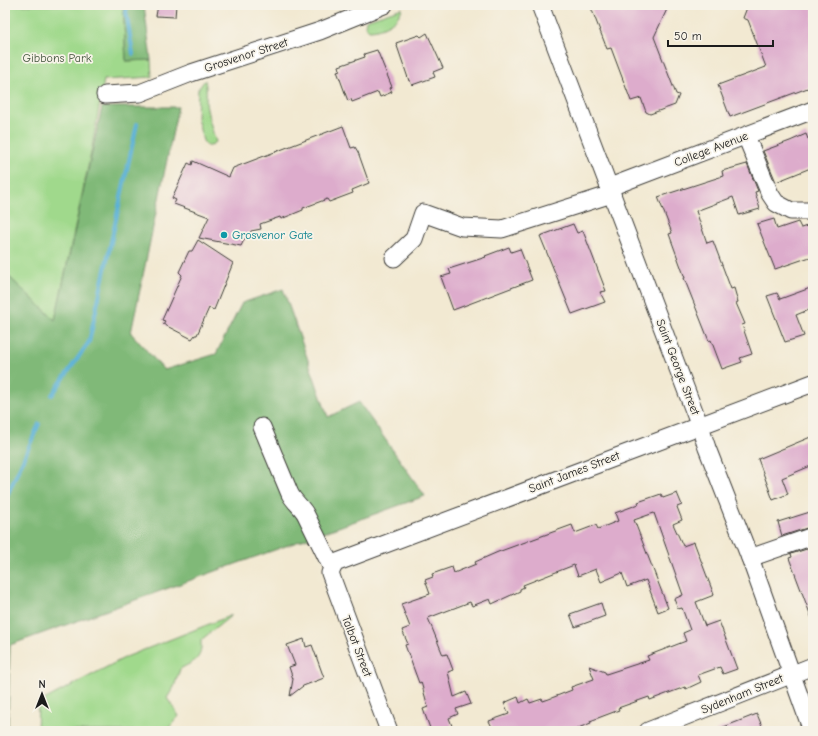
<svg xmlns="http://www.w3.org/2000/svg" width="818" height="736" viewBox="0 0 818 736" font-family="'Comic Neue',sans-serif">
  <rect width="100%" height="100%" fill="#f7f3e8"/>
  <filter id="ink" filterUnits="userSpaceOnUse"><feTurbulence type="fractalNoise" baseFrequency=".025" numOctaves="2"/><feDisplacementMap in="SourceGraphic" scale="8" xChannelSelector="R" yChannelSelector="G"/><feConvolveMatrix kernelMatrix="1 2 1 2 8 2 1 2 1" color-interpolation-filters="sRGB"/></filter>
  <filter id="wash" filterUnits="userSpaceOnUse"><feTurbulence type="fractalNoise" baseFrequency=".012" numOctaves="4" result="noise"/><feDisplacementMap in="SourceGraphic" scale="16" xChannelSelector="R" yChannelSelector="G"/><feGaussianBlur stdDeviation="0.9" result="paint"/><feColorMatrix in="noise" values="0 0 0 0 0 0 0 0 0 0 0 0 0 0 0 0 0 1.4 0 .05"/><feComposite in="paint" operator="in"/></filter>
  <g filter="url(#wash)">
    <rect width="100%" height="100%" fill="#f2e9d2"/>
    <!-- green -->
    <g fill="#a0d98c" stroke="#5e7a54">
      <path d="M5 5H123L126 61 151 60 152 77 104 80 91 153 55 320 5 273Z"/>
      <path d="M402 8C399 22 381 30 369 30L365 26 366 20Z"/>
      <path d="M205 80C207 88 206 95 206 103 208 117 212 129 216 142L208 147 203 141 197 118 198 89Z"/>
      <path d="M232 615 201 640C202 660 196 660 180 669L174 687 167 698 179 716 166 731H37L38 703 126 657Z"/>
    </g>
    <!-- forest -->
    <g fill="#80b978" stroke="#4e6a4a">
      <path d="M123 5H144L151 60 126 61Z"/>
      <path d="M102 107H178L131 333 164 370 216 354 242 303 283 289 328 417 359 402 425 496 10 645 8 731H5V273L55 320Z"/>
    </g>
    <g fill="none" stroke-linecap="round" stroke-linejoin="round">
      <!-- stream -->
      <g stroke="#59b0d6" stroke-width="4">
        <path d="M125 5 133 54"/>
        <path d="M52 395 89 342 137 124"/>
        <path d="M5 500 39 424"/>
      </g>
    </g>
    <g id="blocks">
      <!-- building -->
      <g fill="#ddaccc">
        <path d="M158 5H176L175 17 156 16Z"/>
        <path d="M590 5H669L654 37 676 94 679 95 675 105 650 114 646 112 641 98 631 101 611 48 607 49Z"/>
        <path d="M748 5H813V86L730 117 718 85 766 67 748 20 743 18Z"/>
        <path d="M427 33 443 68 433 72 435 77 412 85 410 81H409L396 43 419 35 421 37Z"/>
        <path d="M377 50 392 87 390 88 392 92 380 97 378 92 352 102 351 99 348 101 337 71 340 70 339 66 365 57 364 54Z"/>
        <path d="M343 126 351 148 355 147 358 152 369 183 352 190 353 193 329 202 327 199 303 208V210L281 219 280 217 260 224 261 229 251 231 245 238 241 246 199 238 209 217 174 204 176 200 172 198 188 163 192 165 193 161 229 177 233 168Z"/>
        <path d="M806 134 808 139 813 137V167L776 182 763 151 790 141Z"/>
        <path d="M747 164 758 191 755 192 760 209 739 215 733 197 696 211 707 243 713 241 731 289 734 288 738 302 736 303 745 324 742 325 752 354 740 358 742 362 722 369 711 340 709 341 684 278H685L669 234 672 233 658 197 723 176 722 171Z"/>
        <path d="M774 219 777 229 798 222 801 228 810 225 813 232V256L775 269 757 224Z"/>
        <path d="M573 224 577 233 583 231 606 291 600 292 605 302 572 314 540 236Z"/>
        <path d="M198 240 233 263 214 310 209 308 197 335H195L192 339 163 324 165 321 162 320 182 275 179 272 189 251H192Z"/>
        <path d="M509 247 511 252 520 249 532 280 453 310 441 277 451 274 449 269 486 257 485 256Z"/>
        <path d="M813 287V308L796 315 804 336 785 342 767 296 777 293 780 299Z"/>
        <path d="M813 436V465L782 478 788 494 773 500 758 459Z"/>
        <path d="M677 493 682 505 677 507 682 520 673 524 683 546 694 542 714 595 696 602 705 626 719 621 737 669 723 674 720 667 698 675 701 682 686 689 685 687 650 700 649 697 618 708 619 710 590 721 591 723 578 728 579 731H494L489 721 509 714 504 703 518 697 520 703 528 699 530 703 542 699 543 701 549 699 572 690 571 687 594 679 589 666 605 672 606 674 649 660 647 656 686 641 683 633 690 630 682 608 678 609 674 599 683 595 654 513 634 520 668 608 658 612 646 580 627 587 622 573 601 582 596 569 578 576 574 565 523 585 524 587 520 589V591L492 604 490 599 472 606 470 602 428 618 443 655 447 654 453 670 448 672 454 697 466 692 471 704 456 709 458 714 449 718 454 731H431L423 709 428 707 421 682 419 683 405 645 408 644 402 630 410 627 401 604 430 594 425 580 433 577 432 574 452 567 454 573 476 564 475 562 498 552 572 525 575 533 596 525 598 529 618 521 615 513 639 504 638 502 661 494 663 498Z"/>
        <path d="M810 512 813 521V526L782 536 778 522Z"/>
        <path d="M813 547V619H812L789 558 792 557 791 554Z"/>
        <path d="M601 603 605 616 575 627 570 614Z"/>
        <path d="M304 639 306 647 312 645 324 678 303 686 290 696 293 679 289 667 295 665 287 645Z"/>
        <path d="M757 714 764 731H716V730Z"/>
      </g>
    </g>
  </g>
  <g filter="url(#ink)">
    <use href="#blocks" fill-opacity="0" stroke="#3c3b37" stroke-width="1"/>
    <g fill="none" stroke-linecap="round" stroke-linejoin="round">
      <defs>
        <g id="minor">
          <path d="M540 5 699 424 707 448 750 558 812 731"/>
          <path d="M105 95 140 93 191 73 320 31 384 5"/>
          <path d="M746 136 770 194 776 203 791 211H813"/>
          <path d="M610 187 813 110"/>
          <path d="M394 258 414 239 423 213 462 227 502 229 612 194"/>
          <path d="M262 427 290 494C295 503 302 507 306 515L332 568"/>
          <path d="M750 558 813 536"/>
          <path d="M389 731 330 573 335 563 813 383"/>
          <path d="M648 731 813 666"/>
        </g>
      </defs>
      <!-- minor casing -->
      <use href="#minor" stroke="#3c3b37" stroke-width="19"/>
      <!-- minor -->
      <use href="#minor" stroke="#fff" stroke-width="17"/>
    </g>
  </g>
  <!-- markers -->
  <circle fill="#0f9aa8" stroke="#f7f3e8" stroke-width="1.5" cx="224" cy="235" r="4"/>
  <g text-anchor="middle" stroke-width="3.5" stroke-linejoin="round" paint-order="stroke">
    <!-- street labels -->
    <g font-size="12" fill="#1c1c1c" stroke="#f7f3e8">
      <text transform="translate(246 55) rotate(-18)" y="4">Grosvenor Street</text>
      <text transform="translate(711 149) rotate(-21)" y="4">College Avenue</text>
      <text transform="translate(678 367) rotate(69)" y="4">Saint George Street</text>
      <text transform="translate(574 472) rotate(-21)" y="4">Saint James Street</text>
      <text transform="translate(357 646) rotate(69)" y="4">Talbot Street</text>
      <text transform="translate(742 694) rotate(-22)" y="4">Sydenham Street</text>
    </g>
    <!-- park labels -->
    <g font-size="12" fill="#44553e" stroke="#f7f3e8">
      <text x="57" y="62">Gibbons Park</text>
    </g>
    <!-- culture labels -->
    <g font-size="12" fill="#0d838f" stroke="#f7f3e8" text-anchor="start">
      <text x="232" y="239">Grosvenor Gate</text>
    </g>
  </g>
  <!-- margin -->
  <rect width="818" height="736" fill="none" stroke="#f7f3e8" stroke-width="20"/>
  <!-- north arrow -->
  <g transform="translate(42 694)" stroke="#f7f3e8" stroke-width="3" paint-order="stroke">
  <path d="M0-3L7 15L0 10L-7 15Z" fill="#1c1c1c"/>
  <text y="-6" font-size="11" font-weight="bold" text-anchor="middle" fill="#1c1c1c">N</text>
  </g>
  <!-- scale -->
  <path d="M668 40v6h105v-6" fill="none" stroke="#1c1c1c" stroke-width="2"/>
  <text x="674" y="40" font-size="12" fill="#1c1c1c" stroke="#f7f3e8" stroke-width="3" paint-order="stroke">50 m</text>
</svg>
